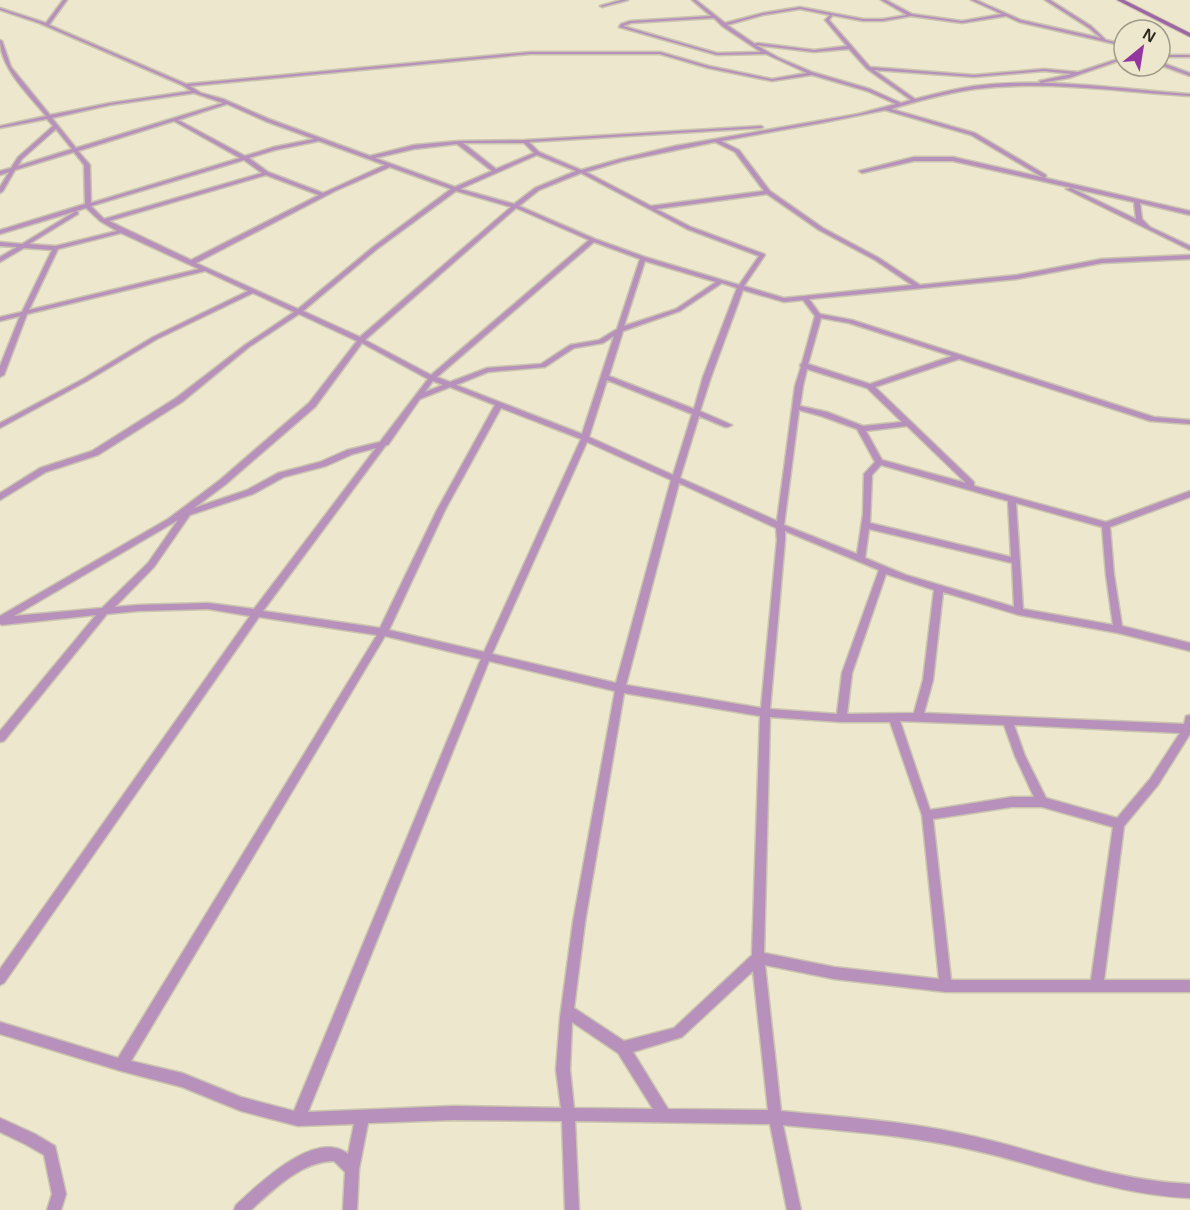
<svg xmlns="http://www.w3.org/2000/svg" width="1190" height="1210" viewBox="0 0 1190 1210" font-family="Helvetica,sans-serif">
  <rect width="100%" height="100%" fill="#ede7cd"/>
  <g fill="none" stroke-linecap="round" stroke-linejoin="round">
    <defs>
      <g id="minor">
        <path d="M63 0H67L49 25 186 84 530 52H660L709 66 772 79 807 73 766 54 717 55 619 27 621 24 630 21 711 16 692 0H696L725 23 763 13 800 7 863 19H883L907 15 881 0H886L912 14 962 21 1002 14 971 0H976L1021 20 1101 38 1089 28 1045 0H1050L1091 26 1106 40 1124 44V46L1019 22 1006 16 962 23 911 16 883 21H863L831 15 832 16 829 20 870 67 974 75 1044 69 1078 72 1124 57V59L1069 78 1041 83 1039 81 1072 74 1044 71 974 77 874 70 915 99C935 94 954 89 974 86 1045 77 1119 89 1190 94V96C1119 92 1046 80 975 89 946 93 918 101 891 109L975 133 1046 175V177L1044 178 971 135 885 110 826 122 721 141 739 150 770 191 823 228 879 258 920 285 1017 275 1102 259 1190 255V259L1102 263 1017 279 809 299 820 314 852 320 1154 417 1190 420V424L1150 421 959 359 875 387 974 482V486L1106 522 1190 491V497L1110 527 1114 575 1122 626 1190 643V651L1118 633 1019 615 943 592 933 680 924 713 1184 724 1186 716 1190 715V734L1158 785 1124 826 1104 980H1190V992H946L834 979 765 965 781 1111C842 1117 903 1121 963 1134 1038 1150 1112 1181 1190 1184V1198C1113 1195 1039 1164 964 1148 905 1135 843 1131 783 1125L801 1210H787L770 1124 575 1121 579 1210H565L562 1121 453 1120 368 1123 359 1169 357 1210H343L345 1172 334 1161C302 1161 274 1189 251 1210H234L236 1205C259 1184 316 1128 348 1154L354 1124 298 1126 241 1111 182 1087 121 1071 0 1034V1022L118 1058 377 635 259 617 4 983 0 985V969L250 616 208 609 138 611 107 614 4 741 0 742V731L96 615 2 625 0 624V616L168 519 220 480 309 403 357 341 299 314 249 347 182 402 98 455 46 472 0 500V493L40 468 92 451 176 398 245 345 294 312 253 293 157 339 87 381 0 428V423L83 379 153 337 248 291 205 271 27 314 4 375 0 377V366L20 316 0 321V317L22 312 52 250 24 248 0 262V257L17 247 0 246V242L22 244 76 211 78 212V214L29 244 56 246 117 231 100 221 86 208 0 234V230L85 204 84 165 74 152 15 170 3 191 0 193V187L9 172 0 175V171L11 168 18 157 53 126 47 119 0 128V126L46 116C29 95 0 68 0 40L2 41 11 67 50 115 110 103 191 91 182 85 39 23 0 10V8L46 23ZM800 9 830 15 825 20 847 46 814 50 757 43 755 44 727 25 763 15ZM714 18 722 26 761 52 717 53 623 26 631 23ZM756 45 814 52 849 49 867 69 911 100 901 103 870 89 812 72 779 58ZM530 54H660L708 68 772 81 812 75 867 91 896 104 858 114 675 146 620 159 581 170 539 152 529 142 761 128 763 127 761 126 525 140 458 141 414 145 370 156 269 119 223 99 201 93 190 86ZM194 93 223 103 76 148 52 118 110 105ZM227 104 265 121 314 139 274 147 245 156 178 120ZM174 121 240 158 91 203 90 165 78 151ZM56 129 72 149 18 166 22 159ZM319 141 385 165 323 193 268 172 249 158 275 150ZM715 142 735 152 764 191 651 206 586 172 623 161ZM463 143H524L534 153 496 169ZM457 144 492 171 455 187 375 158 414 149ZM537 155 576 171 535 188 514 204 460 189ZM244 160 262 173 104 219 91 206ZM390 167 451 189 373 247 298 309 196 263 335 191ZM581 173 687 229 759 256 739 285 645 257 595 239 519 206 539 190ZM266 175 319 195 191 260 109 221ZM456 191 511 207 360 337 303 311 377 249ZM767 194 819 230 875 260 912 285 784 298 744 286 765 255 764 254 691 227 656 209ZM516 208 589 240 431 375 365 340ZM121 233 199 269 29 310 58 249ZM594 242 640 259 617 329 599 340 570 345 541 364 487 368 450 382 437 377ZM645 261 716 282 676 309 624 326ZM722 283 737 288 703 377 694 409 609 376 623 331 680 311ZM743 290 784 302 803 300 815 316 802 363 800 365 801 367 795 386 777 521 680 478 699 416 725 427H728L732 425 700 411 711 377ZM821 318 849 323 952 356 870 384 808 364ZM614 336 582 434 456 385 488 372 545 367 574 348 603 343ZM362 343 428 379 380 442 347 450 320 462 278 473 247 490 194 508 226 484 315 407ZM807 369 867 388 902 422 863 426 827 412 800 406 803 386ZM607 380 692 414 673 475 589 437ZM433 381 443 385 425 392ZM450 387 495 405 437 510 380 628 263 611 386 445H388L420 399ZM501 408 581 439 484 652 389 630 445 510ZM799 410 821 416 857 429 875 462 864 474 863 514 857 554 784 525ZM907 426 966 483 882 460 866 431ZM587 442 671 480 616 683 492 654ZM376 448 254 609 208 603 138 605 115 607 154 567 190 515 253 494 284 477 326 466 353 454ZM881 465 1008 501 1011 557 870 523 872 475ZM679 483 776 528 777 540 761 708 626 685ZM1016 503 1102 527 1106 575 1113 625 1023 609ZM178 520 148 563 102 608 14 616ZM869 529 1012 563 1014 607 906 575 865 558ZM785 531 879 570 842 673 837 714 770 709 785 540ZM886 574 934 590 923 680 914 713 847 714 852 673ZM385 636 481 659 294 1111 241 1097 182 1073 131 1061ZM489 661 615 691 573 922 560 1018 556 1070 561 1108 453 1106 308 1112ZM624 693 760 716 752 955 674 1028 624 1041 574 1008 585 922ZM770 717 841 722H890L922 815 939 979 834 967 764 953ZM900 721 1004 725 1015 756 1034 797H1012L930 810ZM1014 725 1180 733 1150 779 1117 818 1046 798 1025 756ZM1012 807H1042L1113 827 1091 980H951L933 819ZM753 971 768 1110 668 1109 633 1052 682 1037ZM572 1022 618 1053 653 1109 574 1108 570 1070Z"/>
        <path d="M621 0H628L602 7 600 6Z"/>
        <rect x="1160" y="55" width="30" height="2"/>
        <path d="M1160 62 1190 73V76L1160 65Z"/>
        <path d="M914 157H953L1190 211V215L1140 203 1142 219 1150 227 1190 246V250L1066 189 1071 188 1136 219 1134 202 953 161H914L862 173 859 171Z"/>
        <path d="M0 1118 35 1134 55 1146 66 1194 61 1210H47L52 1194 44 1155 25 1144 0 1132Z"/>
      </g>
      <path id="secondary" d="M1117 0H1124L1190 33V37Z"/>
    </defs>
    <!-- minor casing -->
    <use href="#minor" stroke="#cac5ae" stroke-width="3"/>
    <!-- secondary casing -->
    <use href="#secondary" stroke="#cac5ae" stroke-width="2"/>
    <!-- minor -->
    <use href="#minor" fill="#b790bc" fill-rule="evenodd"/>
    <!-- secondary -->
    <use href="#secondary" fill="#9e65a6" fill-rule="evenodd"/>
  </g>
  <!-- north arrow -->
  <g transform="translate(1142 48) rotate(30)"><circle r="28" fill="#ede7cd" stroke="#a09b88" stroke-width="1.5"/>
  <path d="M0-4.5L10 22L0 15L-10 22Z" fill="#9336a0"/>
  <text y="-9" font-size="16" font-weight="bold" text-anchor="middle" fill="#2c2920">N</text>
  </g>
</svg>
